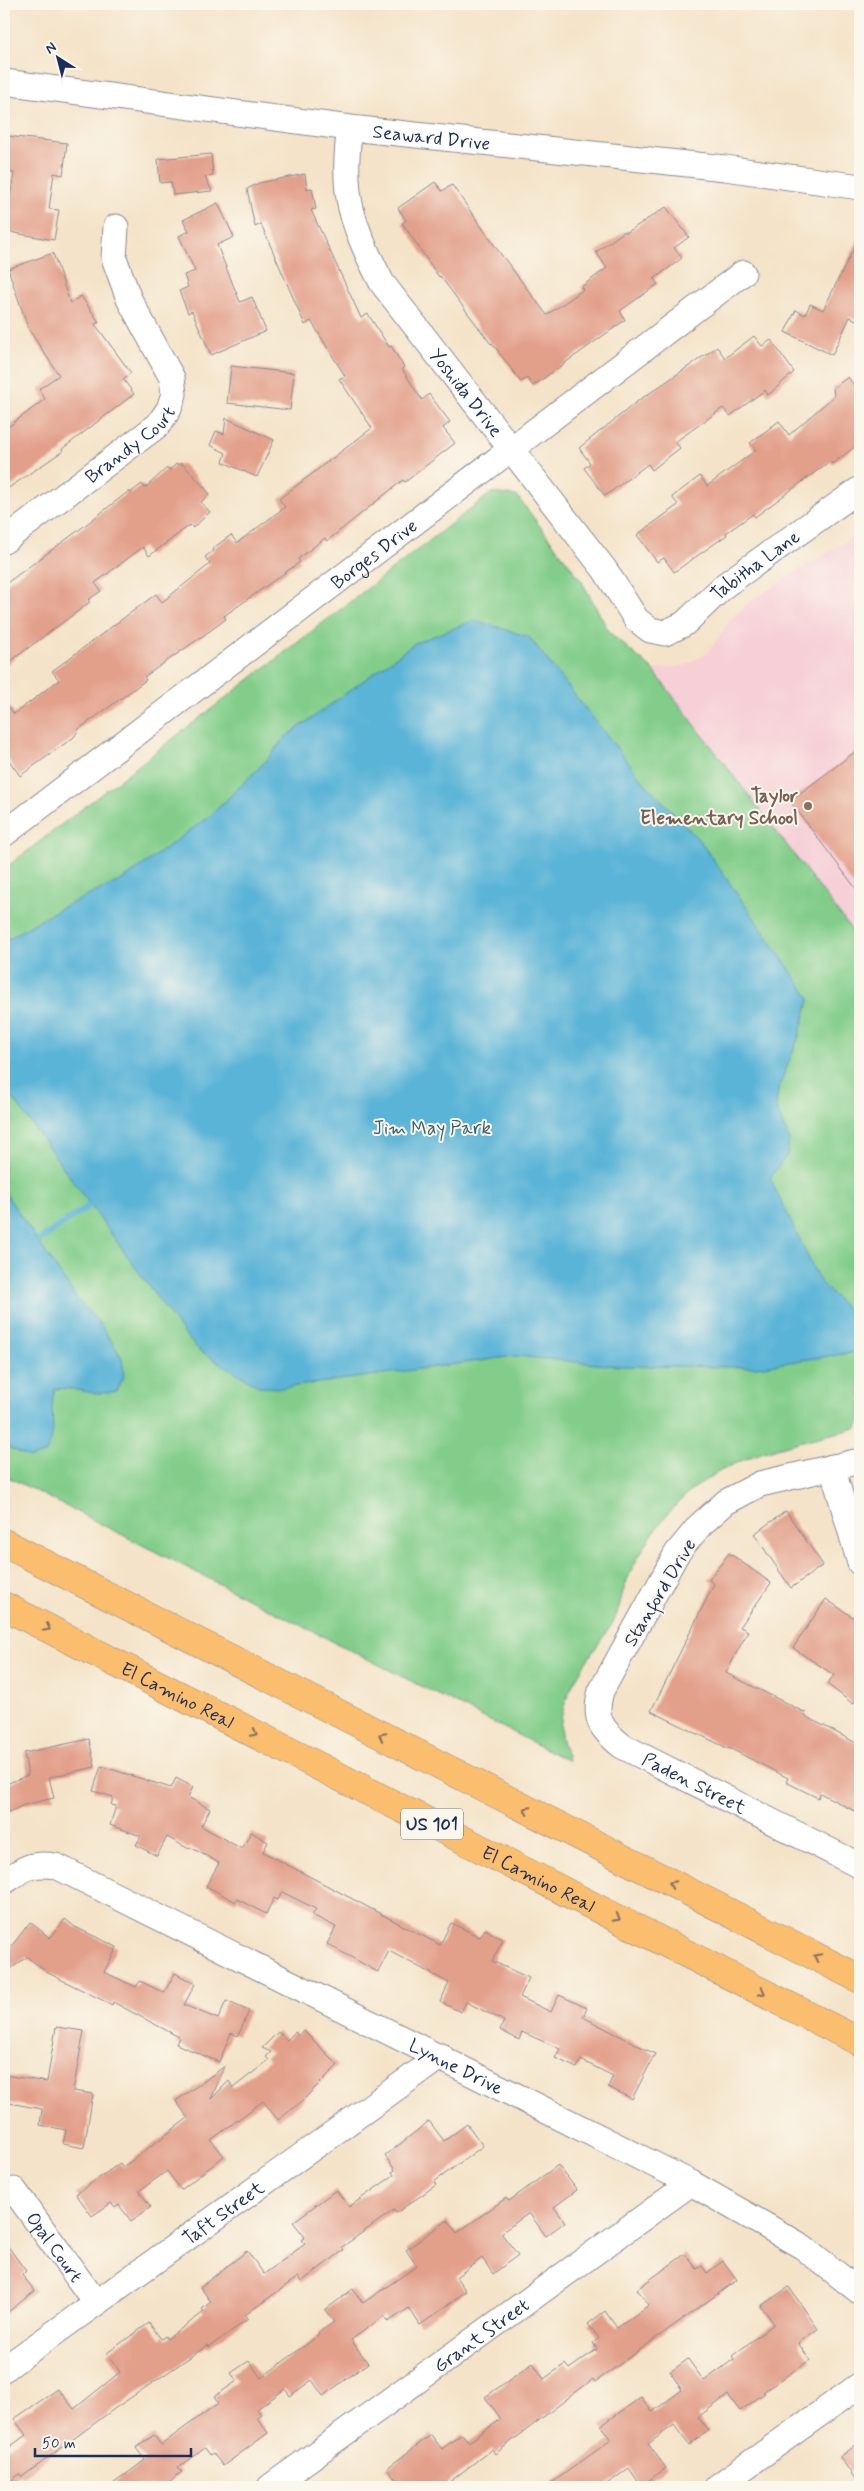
<svg xmlns="http://www.w3.org/2000/svg" width="864" height="2491" viewBox="0 0 864 2491" font-family="Mynerve,sans-serif">
  <rect width="100%" height="100%" fill="#fbf7ec"/>
  <filter id="ink" filterUnits="userSpaceOnUse"><feTurbulence type="fractalNoise" baseFrequency=".02" numOctaves="2"/><feDisplacementMap in="SourceGraphic" scale="10" xChannelSelector="R" yChannelSelector="G"/><feConvolveMatrix kernelMatrix="1 2 1 2 8 2 1 2 1" color-interpolation-filters="sRGB"/></filter>
  <filter id="wash" filterUnits="userSpaceOnUse"><feTurbulence type="fractalNoise" baseFrequency=".0096" numOctaves="4" result="noise"/><feDisplacementMap in="SourceGraphic" scale="20" xChannelSelector="R" yChannelSelector="G"/><feGaussianBlur stdDeviation="1.12" result="paint"/><feColorMatrix in="noise" values="0 0 0 0 0 0 0 0 0 0 0 0 0 0 0 0 0 1.4 0 .05"/><feComposite in="paint" operator="in"/></filter>
  <g filter="url(#wash)">
    <rect width="100%" height="100%" fill="#f4e3c8"/>
    <!-- built -->
    <path fill="#f6cfd7" d="M860 532V941L653 670 683 666 707 654 730 620 749 602Z"/>
    <!-- green -->
    <path fill="#82cd8a" stroke="#4e7e74" d="M491 493 517 496 581 580 610 633 653 670 860 941V1421L857 1428C765 1450 693 1461 642 1551 635 1563 628 1576 624 1589 620 1601 619 1613 612 1624 593 1653 565 1686 561 1721 559 1735 564 1748 569 1761L4 1475V869Z"/>
    <!-- water -->
    <g fill="#5ab4d7" stroke="#3a729a">
      <path d="M475 620 529 637 643 781 700 841 810 998 799 1036 778 1090 776 1108 789 1139 787 1155 770 1178 820 1282 860 1322V1346L856 1352 756 1367 617 1366 515 1356 282 1388 260 1387 200 1351 183 1333 4 1086V941L59 909 124 879 212 814 269 758 283 739 415 643Z"/>
      <path d="M4 1191 77 1299 100 1324 122 1358 124 1377 116 1391C96 1398 76 1386 55 1389 47 1413 60 1431 45 1454L30 1458 4 1445Z"/>
    </g>
    <g fill="none" stroke-linecap="round" stroke-linejoin="round">
      <!-- stream -->
      <path stroke="#5ab4d7" stroke-width="6" d="M38 1241 90 1205"/>
    </g>
    <g id="blocks">
      <!-- building -->
      <g fill="#e29f89">
        <path d="M7 136 67 143 63 175 54 173 49 209 59 210 54 240 4 231V220L6 210 8 211 14 173 4 172Z"/>
        <path d="M211 154 213 176 205 177 212 191 173 195 171 182 160 183 158 159Z"/>
        <path d="M305 174 307 189 312 188 316 209 311 210 361 318 368 314 389 347 391 346 404 367 402 369 422 400 429 394 450 422 443 428 455 443 405 482 403 480 327 541 325 538 298 559 300 562 224 616 226 619 207 633 144 677 146 680 79 729 74 737 20 776 4 753V700L14 714 59 680 52 671 156 594 162 602 210 564 205 557 214 550 212 549 231 535 237 543 285 507 279 499 372 428 339 379 345 376 311 321 305 325 261 224 255 227 247 189 259 183Z"/>
        <path d="M435 182 442 191 452 185 497 249 547 315 583 290 581 287 607 268 596 252 625 231 626 233 666 207 689 237 674 248 682 258 654 279 658 284 620 311 625 320 533 386 527 378 521 382 492 343 491 344 440 276 439 277 402 223 406 220 398 208Z"/>
        <path d="M218 203 234 237 217 245 240 302 252 297 266 331 211 355 192 311 188 313 179 291 188 287 184 275 195 271 179 236 189 231 183 220Z"/>
        <path d="M860 236V322L850 317 832 355 785 332 796 310 805 315 810 304 823 310Z"/>
        <path d="M53 253 70 303 81 296 99 322 95 324 131 373 123 379 134 394 62 449 63 451 4 491V430L45 399 39 389 59 375 29 330 8 269Z"/>
        <path d="M754 336 762 346 771 340 794 372 768 395 765 390 730 416 723 408 675 442 680 448 652 470 648 464 605 496 584 468 590 463 579 448 638 401 717 347 725 358Z"/>
        <path d="M231 366 294 373 290 410 227 403Z"/>
        <path d="M848 377 860 394V443L832 464 830 461 755 517 753 514 726 533 727 535 674 572 664 558 657 562 637 535 678 505 672 497 700 476 707 486 756 450 750 443 779 421 789 435 834 396 833 388Z"/>
        <path d="M226 418 274 440 257 477 223 462 226 453 210 445 216 431 224 434Z"/>
        <path d="M176 464H183L210 494 201 502 210 512 193 528 190 525 149 556 143 547 95 583 101 591 88 600 90 602 4 666V585L79 530 129 491 130 493 142 484 145 488 167 468 170 470Z"/>
        <path d="M860 748V894L790 801Z"/>
        <path d="M786 1511 823 1565 791 1588 754 1534Z"/>
        <path d="M729 1553 771 1583 740 1627 748 1631 726 1673 806 1713 805 1716 860 1745V1814L820 1793 818 1798 786 1782 788 1778 729 1748V1749L651 1711 714 1584 709 1580Z"/>
        <path d="M826 1599 860 1622V1695L853 1704 827 1684 834 1675 793 1648Z"/>
        <path d="M89 1739 95 1767 49 1777 54 1798 24 1805 4 1814V1785L28 1775 24 1753Z"/>
        <path d="M101 1766 171 1788 176 1778 193 1787 188 1797 210 1809 201 1826 242 1849 251 1832 268 1842 263 1852 440 1945 451 1923 480 1937 485 1929 503 1940 492 1961 529 1978 520 1997 551 2012 559 1995 587 2008 583 2017 655 2054 632 2099 608 2087 613 2076 581 2060 577 2068 555 2058 560 2049 522 2032 519 2040 500 2030 504 2021 466 2002 461 2012 440 2002 449 1983 389 1951 378 1972 327 1944 336 1927 312 1915 316 1909 282 1892 278 1900 274 1898 266 1914 237 1899 236 1902 206 1886 219 1863 190 1847 189 1849 167 1837 157 1856 136 1845 141 1836 110 1825 116 1806 111 1805 113 1797 93 1791Z"/>
        <path d="M65 1919 75 1927 117 1947 104 1972 136 1987 140 1981 164 1993 175 1973 195 1984 184 2005 218 2019 226 2001 249 2011 238 2036 231 2033 219 2062 176 2044 179 2037 113 2002 112 2005 48 1973 27 1957 4 1974V1956L30 1922 50 1938Z"/>
        <path d="M56 2027 84 2031 73 2091 93 2094 84 2148 63 2144 66 2130 40 2125 42 2109 4 2102V2075L47 2082Z"/>
        <path d="M303 2030 338 2065 301 2102 278 2120 263 2101 211 2140 224 2156 181 2190 167 2171 139 2191 151 2207 131 2221 119 2205 115 2208 111 2203 92 2216 76 2194 120 2163 123 2167 188 2118 176 2101 225 2066 211 2099 229 2081 233 2088 269 2060 266 2057 271 2052 262 2048 278 2032 287 2040 295 2032 298 2036Z"/>
        <path d="M429 2121 444 2141 467 2124 483 2146 434 2182 436 2185 396 2213 394 2210 342 2247 344 2250 301 2282 298 2277 245 2315 248 2319 209 2347 208 2345 114 2409 22 2477 20 2474 4 2486V2451L26 2435 14 2419 58 2389 74 2409 120 2372 107 2353 149 2323 161 2339 165 2336 167 2339 204 2312 202 2309 211 2302 200 2287 247 2251 264 2274 305 2244 301 2240 305 2237 293 2222 336 2190 349 2207 394 2175 392 2172 395 2170 385 2156Z"/>
        <path d="M558 2165 577 2190 554 2207 565 2222 546 2236 529 2213 501 2233 518 2255 493 2274 482 2258 456 2277 466 2291 440 2311 420 2325 409 2308 388 2322 384 2316 351 2340 368 2363 323 2396 312 2380 290 2396 285 2389 257 2409 261 2415 257 2418 268 2433 223 2466 213 2453 210 2455 205 2448 178 2468 182 2472 162 2487H109L145 2460 136 2448 154 2435 161 2445 218 2403 214 2397 237 2381 231 2373 249 2361 261 2378 319 2335 318 2333 334 2322 325 2310 353 2289 363 2303 417 2266 406 2250 447 2220 457 2233 506 2198 509 2201Z"/>
        <path d="M4 2241 26 2271 22 2275 35 2291 4 2315Z"/>
        <path d="M685 2254 697 2269 702 2266 707 2273 723 2261 737 2280 595 2382 593 2379 495 2454 492 2449 443 2487H402L387 2468 431 2435 442 2449 462 2434 469 2442 501 2419 485 2397 533 2363 544 2379 565 2364 569 2369 597 2349 593 2343 599 2338 588 2324 605 2311 617 2328 649 2305 637 2289Z"/>
        <path d="M789 2287 818 2329 798 2343 810 2360 763 2392 765 2393 740 2411 728 2395 698 2417 708 2431 689 2445 674 2425 648 2444 666 2468 641 2486 629 2468 603 2487H546L611 2440 601 2426 641 2397 652 2412 682 2390 670 2372 688 2359 704 2381 734 2359 732 2356 774 2324 761 2306Z"/>
        <path d="M860 2442V2486L840 2457Z"/>
      </g>
    </g>
  </g>
  <g filter="url(#ink)">
    <use href="#blocks" fill-opacity="0" stroke="#888993" stroke-width="1"/>
    <g fill="none" stroke-linecap="round" stroke-linejoin="round">
      <defs>
        <g id="minor">
          <path id="s1" d="M4 82 350 128 725 168 860 187"/>
          <path id="s2" d="M350 128C340 193 352 226 382 283L605 570 636 619 650 630 665 633 684 624 725 585 860 489"/>
          <path id="s3" d="M4 541 158 425 169 409 174 394 172 378 129 299 114 258 116 227"/>
          <path id="s4" d="M4 834 743 273"/>
          <path id="s5" d="M860 1461 760 1484 726 1502 700 1525 677 1553 601 1691C593 1719 601 1729 622 1746L860 1866"/>
          <path d="M832 1467 860 1563"/>
          <path id="s6" d="M4 1882C23 1869 31 1862 56 1866L691 2183 803 2247 860 2292"/>
          <path id="s7" d="M14 2190 96 2303"/>
          <path id="s8" d="M4 2369 441 2056"/>
          <path id="s9" d="M270 2487 691 2183"/>
          <path d="M717 2487 860 2385"/>
        </g>
        <g id="motorway">
          <path d="M4 1543 860 1979"/>
          <path id="s10" d="M4 1606 860 2042"/>
        </g>
      </defs>
      <!-- minor casing -->
      <use href="#minor" stroke="#888993" stroke-width="27"/>
      <!-- motorway casing -->
      <use href="#motorway" stroke="#888993" stroke-width="29"/>
      <!-- minor -->
      <use href="#minor" stroke="#fff" stroke-width="25"/>
      <!-- motorway -->
      <use href="#motorway" stroke="#fbbd6e" stroke-width="28"/>
    </g>
    <!-- one-way arrows -->
    <defs><path id="oneway-chevron" d="M-2-3.5L2.5 0L-2 3.5" fill="none" stroke-width="1.6" stroke-linecap="round" stroke-linejoin="round" transform="scale(1.25)"/></defs>
    <g stroke="#806f65">
      <use href="#oneway-chevron" transform="translate(47 1628) rotate(27)"/>
      <use href="#oneway-chevron" transform="translate(254 1733) rotate(27)"/>
      <use href="#oneway-chevron" transform="translate(382 1736) rotate(-153)"/>
      <use href="#oneway-chevron" transform="translate(527 1810) rotate(-153)"/>
      <use href="#oneway-chevron" transform="translate(672 1884) rotate(-153)"/>
      <use href="#oneway-chevron" transform="translate(617 1918) rotate(27)"/>
      <use href="#oneway-chevron" transform="translate(817 1957) rotate(-153)"/>
      <use href="#oneway-chevron" transform="translate(762 1992) rotate(27)"/>
    </g>
  </g>
  <!-- markers -->
  <circle fill="#8d6e63" stroke="#fbf7ec" stroke-width="2" cx="808" cy="806" r="5"/>
  <g text-anchor="middle" stroke-width="4" stroke-linejoin="round" paint-order="stroke">
    <!-- shield labels -->
    <rect fill="#fbf7ec" stroke="#5e6b89" stroke-width="1" x="401" y="1808.5" width="62" height="31" rx="4"/>
    <g font-size="18" font-weight="bold" fill="#1b2f5e">
      <text x="432" y="1830">US 101</text>
    </g>
    <!-- street labels -->
    <g font-size="19" fill="#1b2f5e" stroke="#fbf7ec">
      <text dy="7" stroke="none"><textPath href="#s1" startOffset="431">Seaward Drive</textPath></text>
      <text dy="7" stroke="none"><textPath href="#s2" startOffset="300">Yoshida Drive</textPath></text>
      <text dy="7" stroke="none"><textPath href="#s3" startOffset="159">Brandy Court</textPath></text>
      <text dy="7" stroke="none"><textPath href="#s4" startOffset="464">Borges Drive</textPath></text>
      <text dy="7" stroke="none"><textPath href="#s2" startOffset="730">Tabitha Lane</textPath></text>
      <text transform="translate(659 1592) rotate(-59)" y="7">Stanford Drive</text>
      <text dy="7" stroke="none"><textPath href="#s10" startOffset="195">El Camino Real</textPath></text>
      <text dy="7" stroke="none"><textPath href="#s5" startOffset="515">Paden Street</textPath></text>
      <text dy="7" stroke="none"><textPath href="#s10" startOffset="600">El Camino Real</textPath></text>
      <text dy="7" stroke="none"><textPath href="#s6" startOffset="504">Lynne Drive</textPath></text>
      <text dy="7" stroke="none"><textPath href="#s8" startOffset="269">Taft Street</textPath></text>
      <text dy="7" stroke="none"><textPath href="#s7" startOffset="70">Opal Court</textPath></text>
      <text dy="7" stroke="none"><textPath href="#s9" startOffset="260">Grant Street</textPath></text>
    </g>
    <!-- education labels -->
    <g font-size="19" font-weight="bold" fill="#785e54" stroke="#fbf7ec" text-anchor="end">
      <text x="798" y="802">Taylor<tspan x="798" dy="22">Elementary School</tspan></text>
    </g>
    <!-- park labels -->
    <g font-size="19" fill="#3a5e6b" stroke="#fbf7ec">
      <text x="432" y="1134">Jim May Park</text>
    </g>
  </g>
  <!-- margin -->
  <rect width="864" height="2491" fill="none" stroke="#fbf7ec" stroke-width="20"/>
  <!-- north arrow -->
  <g transform="translate(58 58) rotate(324)" stroke="#fbf7ec" stroke-width="4" paint-order="stroke">
  <path d="M0-4L9 19L0 12L-9 19Z" fill="#1b2f5e"/>
  <text y="-8" font-size="14" font-weight="bold" text-anchor="middle" fill="#1b2f5e">N</text>
  </g>
  <!-- scale -->
  <path d="M35 2448v8h156v-8" fill="none" stroke="#1b2f5e" stroke-width="2.5"/>
  <text x="42" y="2448" font-size="15" fill="#1b2f5e" stroke="#fbf7ec" stroke-width="4" paint-order="stroke">50 m</text>
</svg>
